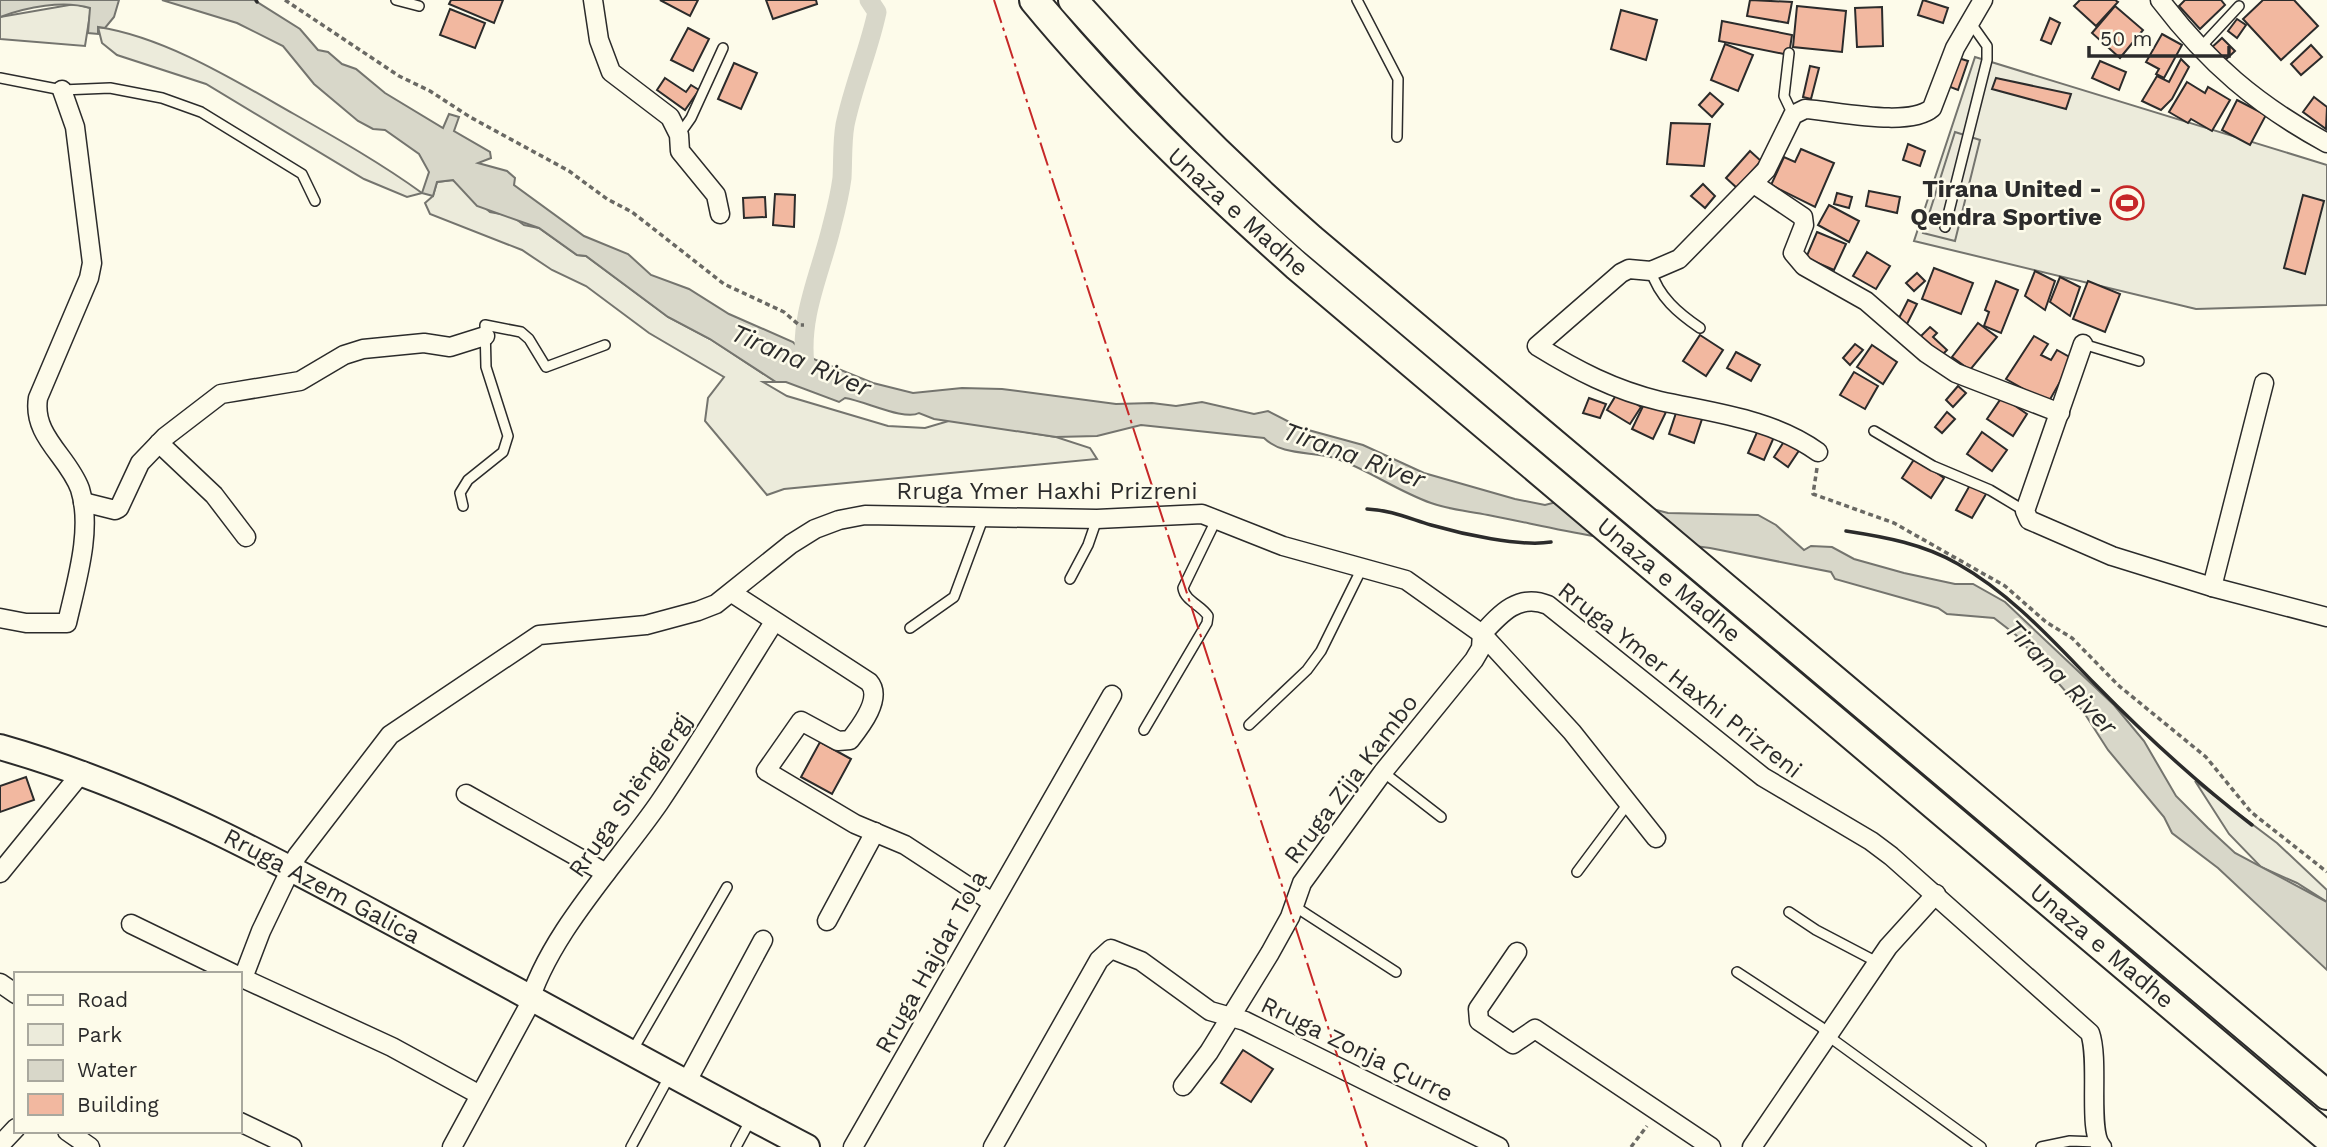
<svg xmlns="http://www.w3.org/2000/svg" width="2327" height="1147" viewBox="0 0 2327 1147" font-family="'Work Sans',sans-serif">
  <rect width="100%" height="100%" fill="#fdfbea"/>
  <!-- green -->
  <g fill="#ecebdb" stroke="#74746e" stroke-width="2">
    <path d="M75 4 91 8 85 46 0 39V17Z"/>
    <path d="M98 27C165 37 236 81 294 114 338 139 382 164 422 193L407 197 364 179 206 84 117 55 102 43Z"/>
    <path d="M1975 57 2327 165V305L2196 309 1914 241Z"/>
    <path d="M453 180 490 212 512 216 524 225 539 228 577 255 586 256 668 317 710 339 776 382H763L787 396 888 426 925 428 952 420 1056 437 1090 448 1097 459 784 489 767 495 705 421 708 398 724 377 649 333 586 286 552 270 522 250 430 214 425 203 433 196 437 182Z"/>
    <path d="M2195 781 2277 843 2327 890V902L2297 883 2261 867 2229 834Z"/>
  </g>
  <!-- parking -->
  <path fill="#eceadb" stroke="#74746e" stroke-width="2" d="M1955 132 1980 140 1955 241 1923 233Z"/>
  <!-- water -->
  <g fill="#d8d7c9" stroke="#74746e" stroke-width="2">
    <path d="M0 0H119L114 17 105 28 98 27V34L88 33 90 8C63 0 27 7 0 17Z"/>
    <path d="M162 0H254L300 29 318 50 328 52 342 64 356 69 385 93 443 128 449 114 459 117 454 131 490 152 491 158 478 163 507 171 515 178 514 185 584 236 628 254 651 275 689 289 729 314 793 342 806 356 873 383 913 393 962 388 1002 389 1116 404 1152 403 1176 406 1202 402 1254 414 1268 411 1301 428 1363 445 1424 473 1515 499 1545 505 1591 493 1668 513 1758 515 1776 525 1804 550 1811 546 1832 547 1854 559 1904 573 1955 584H1973L2005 602 2114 705 2144 741 2176 796 2208 828 2235 853 2327 902V970L2218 868 2172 833 2164 817 2108 750 2083 711 2016 635 1994 618 1947 614 1938 608 1835 579 1831 572 1710 548 1595 533 1593 536C1558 530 1524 522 1488 515 1469 511 1450 510 1431 503 1397 491 1369 470 1335 458 1311 451 1282 456 1264 438L1141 425 1097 436 1056 437 934 419 919 413C905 421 865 401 845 398L839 402 786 382H776L710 339 668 317 586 256 577 255 539 228 477 206 453 180 437 182 433 196 422 193 429 172 419 154 385 130 373 129 358 121 314 84 283 46 237 23Z"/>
  </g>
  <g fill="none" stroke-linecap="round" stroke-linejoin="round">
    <!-- canal -->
    <path stroke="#d8d7c9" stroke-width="19" d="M805 365C799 315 821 272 832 225 836 210 840 193 842 178 843 160 842 142 845 125 853 86 869 50 877 12L869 0"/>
  </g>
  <!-- building -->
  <g fill="#f2b8a0" stroke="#2b2b2b" stroke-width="2">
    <path d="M451 0H503L494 23 449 4Z"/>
    <path d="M660 0H698L690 16Z"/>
    <path d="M766 0H816L817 4 773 19Z"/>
    <path d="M1750 0 1792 2 1788 23 1747 16Z"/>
    <path d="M1923 0 1948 8 1943 23 1918 15Z"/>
    <path d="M2080 0H2115L2118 2 2096 26 2074 6Z"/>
    <path d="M2185 0H2221L2225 5 2200 29 2179 6Z"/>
    <path d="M2263 0H2294L2318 26 2281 60 2243 19Z"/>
    <path d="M1797 6 1846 11 1842 52 1793 47Z"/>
    <path d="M2115 6 2143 30 2120 58 2092 33Z"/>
    <path d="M1882 7 1883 46 1857 47 1855 8Z"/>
    <path d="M450 9 485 23 475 48 440 35Z"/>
    <path d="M1621 10 1657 20 1646 60 1611 49Z"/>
    <path d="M2050 18 2060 23 2051 44 2041 40Z"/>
    <path d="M2237 19 2246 25 2237 38 2228 31Z"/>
    <path d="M1722 21 1792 35 1789 55 1719 41Z"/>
    <path d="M688 28 709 39 693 71 671 60Z"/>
    <path d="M2162 34 2182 45 2164 78 2156 74 2159 69 2146 62Z"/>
    <path d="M2222 38 2235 51 2223 62 2210 49Z"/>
    <path d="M1725 44 1753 55 1738 91 1711 80Z"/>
    <path d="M2311 45 2322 57 2301 75 2291 64Z"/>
    <path d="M1955 57 1968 61 1958 90 1945 85Z"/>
    <path d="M2181 59 2189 67 2172 99 2161 110 2142 101 2157 76 2169 82Z"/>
    <path d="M2100 61 2126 72 2119 90 2092 78Z"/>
    <path d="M734 63 757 73 741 109 718 99Z"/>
    <path d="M1810 66 1819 68 1811 99 1803 97Z"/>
    <path d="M665 78 686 92 691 85 699 90 685 110 657 90Z"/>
    <path d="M1996 78 2071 94 2066 109 1992 89Z"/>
    <path d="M2187 82 2205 93 2208 87 2230 100 2212 131 2191 119 2188 123 2169 112Z"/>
    <path d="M1710 93 1723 104 1712 117 1699 105Z"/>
    <path d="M2314 97 2327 107 2326 129 2303 112Z"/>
    <path d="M2237 100 2266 115 2250 145 2222 130Z"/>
    <path d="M1671 123 1710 124 1704 166 1667 164Z"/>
    <path d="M1908 144 1925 151 1920 166 1903 160Z"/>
    <path d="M1801 149 1834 163 1815 207 1771 185 1784 157 1795 162Z"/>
    <path d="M1750 151 1761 161 1737 188 1726 178Z"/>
    <path d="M1703 184 1715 196 1705 208 1691 196Z"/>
    <path d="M1869 191 1900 197 1897 213 1866 206Z"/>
    <path d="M1837 193 1852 197 1849 208 1834 204Z"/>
    <path d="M775 194 795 195 794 227 773 225Z"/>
    <path d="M2303 195 2324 201 2305 274 2284 268Z"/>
    <path d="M765 197 766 217 744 218 743 198Z"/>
    <path d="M1829 205 1859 221 1849 242 1818 225Z"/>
    <path d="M1817 232 1846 244 1834 270 1806 258Z"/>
    <path d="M1867 252 1890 266 1876 289 1853 276Z"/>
    <path d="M1934 268 1973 283 1961 314 1922 299Z"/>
    <path d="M2035 271 2055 281 2045 310 2025 296Z"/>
    <path d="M1917 273 1925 281 1914 291 1906 283Z"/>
    <path d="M2060 277 2080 287 2070 316 2050 302Z"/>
    <path d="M1996 281 2018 290 2001 333 1984 326 1989 312 1985 310Z"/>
    <path d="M2088 281 2120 294 2105 332 2073 319Z"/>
    <path d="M1908 300 1917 304 1906 326 1897 322Z"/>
    <path d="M1978 323 1997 337 1970 370 1952 357Z"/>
    <path d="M1930 327 1937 333 1933 337 1947 350 1940 357 1919 338Z"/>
    <path d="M1700 335 1723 350 1706 376 1683 361Z"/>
    <path d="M2034 336 2048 344 2041 355 2051 360 2057 350 2073 359 2048 403 2006 379Z"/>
    <path d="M1855 344 1863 350 1850 365 1843 358Z"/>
    <path d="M1872 345 1897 362 1883 384 1857 367Z"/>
    <path d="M1736 352 1760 365 1751 381 1727 368Z"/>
    <path d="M1854 372 1878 386 1865 409 1840 395Z"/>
    <path d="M1958 386 1966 393 1953 407 1946 400Z"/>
    <path d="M1618 392 1641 407 1630 424 1607 410Z"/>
    <path d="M2002 397 2027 414 2013 436 1987 419Z"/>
    <path d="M1589 398 1606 404 1600 418 1583 413Z"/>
    <path d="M1645 402 1666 412 1653 439 1632 429Z"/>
    <path d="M1677 410 1702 419 1694 443 1669 434Z"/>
    <path d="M1947 412 1955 419 1942 433 1935 427Z"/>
    <path d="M1758 430 1774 437 1764 460 1748 453Z"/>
    <path d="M1982 432 2007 450 1992 471 1967 454Z"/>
    <path d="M1785 440 1800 449 1788 467 1774 457Z"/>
    <path d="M1915 458 1944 478 1931 498 1902 478Z"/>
    <path d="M1970 485 1986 494 1972 518 1956 510Z"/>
    <path d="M820 742 851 759 832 794 801 777Z"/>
    <path d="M26 777 34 800 0 812V786Z"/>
    <path d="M1243 1050 1273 1069 1251 1102 1221 1083Z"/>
  </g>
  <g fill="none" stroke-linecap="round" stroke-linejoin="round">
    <defs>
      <g id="service">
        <path d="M396 0 419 6"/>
        <path d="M1357 0 1398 79 1397 137"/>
        <path d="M2200 48 2239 6"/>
        <path d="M1789 53 1784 96 1793 115"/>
        <path d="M0 78 62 90 110 88 162 98 201 112 302 174 315 201"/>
        <path d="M679 135 691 118 723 48"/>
        <path d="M1945 227 1987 60V46L1970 22"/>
        <path d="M1651 271C1659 297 1678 313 1700 328"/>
        <path d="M2083 344 2139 361"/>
        <path d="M1874 431 1933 466 1990 490 2025 511"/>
        <path d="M463 506 460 493 468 480 503 452 508 436 486 367 485 325 521 332 529 339 546 367 605 345"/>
        <path d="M1070 579 1088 545 1097 519"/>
        <path d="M910 628 954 597 984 516"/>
        <path d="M1249 725 1307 670 1321 651 1363 566"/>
        <path d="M1144 730 1207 623 1208 616C1201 605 1185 601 1183 588L1217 518"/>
        <path d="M1383 772 1441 817"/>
        <path d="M1577 872 1627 805"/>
        <path d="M1294 906 1396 972"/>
        <path d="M1789 912 1816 930 1877 962"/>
        <path d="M1737 972 1821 1027 1835 1041 1981 1147"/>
        <path d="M631 1053 727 887"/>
        <path d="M631 1147 669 1077"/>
        <path d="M736 1147 750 1121"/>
        <path d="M2041 1147 2070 1141 2097 1142"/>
      </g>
      <g id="minor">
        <path d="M593 0 599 40 611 72 670 117 679 135 680 151 716 195 720 214"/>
        <path d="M2160 0C2208 63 2257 105 2327 143"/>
        <path d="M1754 184 1803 217 1804 225 1793 253 1804 266 1866 301 1926 353 1956 373 2060 413"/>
        <path d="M2083 344 2025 511 2029 520 2112 556 2212 587 2327 617"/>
        <path d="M159 443 214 495 246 537"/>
        <path d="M1818 452C1772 419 1715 413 1660 401 1614 390 1576 370 1537 346L1621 273 1629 269 1651 271 1679 259 1766 170 1793 115 1805 109C1836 111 1909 128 1932 108L1955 48 1983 0"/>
        <path d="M83 502 115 510 119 508 140 463 165 437 221 394 300 381 344 355 363 349 424 343 450 347 485 336"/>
        <path d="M2212 587 2264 383"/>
        <path d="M732 593 869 682C883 698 861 726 850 740L838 741 801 721 766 771 855 824 905 845 992 902"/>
        <path d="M0 618 26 623H67C76 583 93 529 80 489 68 456 32 436 38 398L89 278 92 263 75 127 62 90"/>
        <path d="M1482 634C1501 613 1519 593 1548 605L1763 777 1871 841 1891 856 2090 1033C2100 1061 2087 1132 2102 1147"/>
        <path d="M466 794 606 873"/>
        <path d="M0 873 83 771"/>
        <path d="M827 921 875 832"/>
        <path d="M131 924 234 974"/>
        <path d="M1517 952 1478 1009 1479 1021 1513 1044 1535 1029 1711 1147"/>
        <path d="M240 977 392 1047 478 1094"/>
        <path d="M243 978 261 931 297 856 390 735 539 635 646 625 698 611 716 604 791 544 815 529 839 520 865 515 1097 519 1202 514 1283 546 1406 580 1482 634 1572 732 1656 838"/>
        <path d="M0 983 16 994"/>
        <path d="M686 1083 763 940"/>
        <path d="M1183 1086 1209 1052 1270 953 1290 917 1302 883 1383 772 1474 660 1481 648 1482 634"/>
        <path d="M240 1122 292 1147"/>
        <path d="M67 1131 90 1147"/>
        <path d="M0 1145 16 1128"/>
        <path d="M452 1147 527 1009C547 936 616 865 659 803 699 744 736 682 774 622"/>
        <path d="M853 1147 1112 695"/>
        <path d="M993 1147 1099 960 1111 949 1141 961 1210 1011 1245 1021 1499 1147"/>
        <path d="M1752 1147 1888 947 1936 894"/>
      </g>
      <path id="secondary" d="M0 747C138 786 261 852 387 920 527 995 666 1073 807 1147"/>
      <g id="trunk">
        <path d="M1034 0C1114 97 1203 182 1297 266L2327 1137"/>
        <path d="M1073 0C1148 85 1226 164 1311 239L2327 1095"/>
      </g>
    </defs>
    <!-- service casing -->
    <use href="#service" stroke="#2b2b2b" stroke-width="12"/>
    <!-- minor casing -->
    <use href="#minor" stroke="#2b2b2b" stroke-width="21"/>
    <!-- secondary casing -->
    <use href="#secondary" stroke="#2b2b2b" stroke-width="28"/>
    <!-- trunk casing -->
    <use href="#trunk" stroke="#2b2b2b" stroke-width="32"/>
    <!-- path -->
    <g stroke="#6a6964" stroke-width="3.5" stroke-dasharray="5 3.5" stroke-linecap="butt">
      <path d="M285 0 399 76 430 91 470 117 569 171 607 199 632 212 724 284 784 312 799 325H804"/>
      <path d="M1817 468 1813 494 1894 523 2005 586 2046 622 2072 638 2118 685 2206 757 2251 812 2327 872"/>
      <path d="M1631 1147 1647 1126"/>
    </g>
    <!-- service -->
    <use href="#service" stroke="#fdfbea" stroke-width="9"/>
    <!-- minor -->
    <use href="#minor" stroke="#fdfbea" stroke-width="18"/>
    <!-- secondary -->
    <use href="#secondary" stroke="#fdfbea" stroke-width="24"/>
    <!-- trunk -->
    <use href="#trunk" stroke="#fdfbea" stroke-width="28"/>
    <!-- wall -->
    <g stroke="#2b2b2b" stroke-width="3.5">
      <path d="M256 0 257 2"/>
      <path d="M1367 509C1391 510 1408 518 1431 525 1462 534 1520 547 1551 542"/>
      <path d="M1846 531C1885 537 1924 544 1958 564 2011 594 2052 640 2094 683 2144 734 2196 782 2252 825"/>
    </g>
    <!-- power -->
    <path stroke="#c62828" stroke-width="2" stroke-dasharray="24 5 3.5 5" stroke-linecap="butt" d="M994 0 1367 1147"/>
  </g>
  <!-- icons -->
  <defs>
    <symbol id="stadium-ring" viewBox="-11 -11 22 22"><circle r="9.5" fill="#fdfbea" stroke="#c62828" stroke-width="1.5"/><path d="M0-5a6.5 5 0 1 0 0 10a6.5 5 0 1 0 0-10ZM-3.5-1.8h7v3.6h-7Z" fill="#c62828"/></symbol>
  </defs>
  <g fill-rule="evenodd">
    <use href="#stadium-ring" x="2108" y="184" width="38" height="38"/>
  </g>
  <g text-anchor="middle" stroke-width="5" stroke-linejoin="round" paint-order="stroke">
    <!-- poi labels -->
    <g font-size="24" font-weight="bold" fill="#2b2b2b" stroke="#fdfbea" text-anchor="end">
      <text x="2102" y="197">Tirana United -<tspan x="2102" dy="28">Qendra Sportive</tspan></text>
    </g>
    <!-- street labels -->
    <g font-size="24" fill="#2b2b2b" stroke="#fdfbea">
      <text transform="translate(1238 212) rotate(42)" y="8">Unaza e Madhe</text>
      <text x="1047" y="499">Rruga Ymer Haxhi Prizreni</text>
      <text transform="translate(1669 580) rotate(40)" y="8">Unaza e Madhe</text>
      <text transform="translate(1680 680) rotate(38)" y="8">Rruga Ymer Haxhi Prizreni</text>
      <text transform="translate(1351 779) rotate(-53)" y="8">Rruga Zija Kambo</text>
      <text transform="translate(630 795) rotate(-55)" y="8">Rruga Shëngjergj</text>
      <text transform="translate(322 886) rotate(28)" y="8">Rruga Azem Galica</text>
      <text transform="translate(2102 946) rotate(40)" y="8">Unaza e Madhe</text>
      <text transform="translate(931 962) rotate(-61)" y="8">Rruga Hajdar Tola</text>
      <text transform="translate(1357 1049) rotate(26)" y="8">Rruga Zonja Çurre</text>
    </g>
    <!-- water labels -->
    <g font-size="26" font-style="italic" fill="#2b2b2b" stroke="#fdfbea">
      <text transform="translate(801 360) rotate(23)" y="9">Tirana River</text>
      <text transform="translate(1354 455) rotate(20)" y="9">Tirana River</text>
      <text transform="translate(2061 677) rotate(46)" y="9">Tirana River</text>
    </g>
  </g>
  <!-- legend -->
  <rect x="14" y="972" width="228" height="161" fill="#fdfbea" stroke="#a9a89e" stroke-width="2"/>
  <rect x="28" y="995" width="35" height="10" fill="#fdfbea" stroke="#a9a89e" stroke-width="2"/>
  <text x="77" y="1007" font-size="21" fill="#2b2b2b">Road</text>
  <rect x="28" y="1024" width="35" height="21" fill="#ecebdb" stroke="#a9a89e" stroke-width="2"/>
  <text x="77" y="1042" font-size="21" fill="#2b2b2b">Park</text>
  <rect x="28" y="1060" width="35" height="21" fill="#d8d7c9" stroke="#a9a89e" stroke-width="2"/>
  <text x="77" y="1077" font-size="21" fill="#2b2b2b">Water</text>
  <rect x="28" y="1094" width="35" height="21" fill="#f2b8a0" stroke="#a9a89e" stroke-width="2"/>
  <text x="77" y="1112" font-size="21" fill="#2b2b2b">Building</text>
  <!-- scale -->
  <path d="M2089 46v10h140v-10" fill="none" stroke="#2b2b2b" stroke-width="3.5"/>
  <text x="2100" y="46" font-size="21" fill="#2b2b2b" stroke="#fdfbea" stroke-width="5" paint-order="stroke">50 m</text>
</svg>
